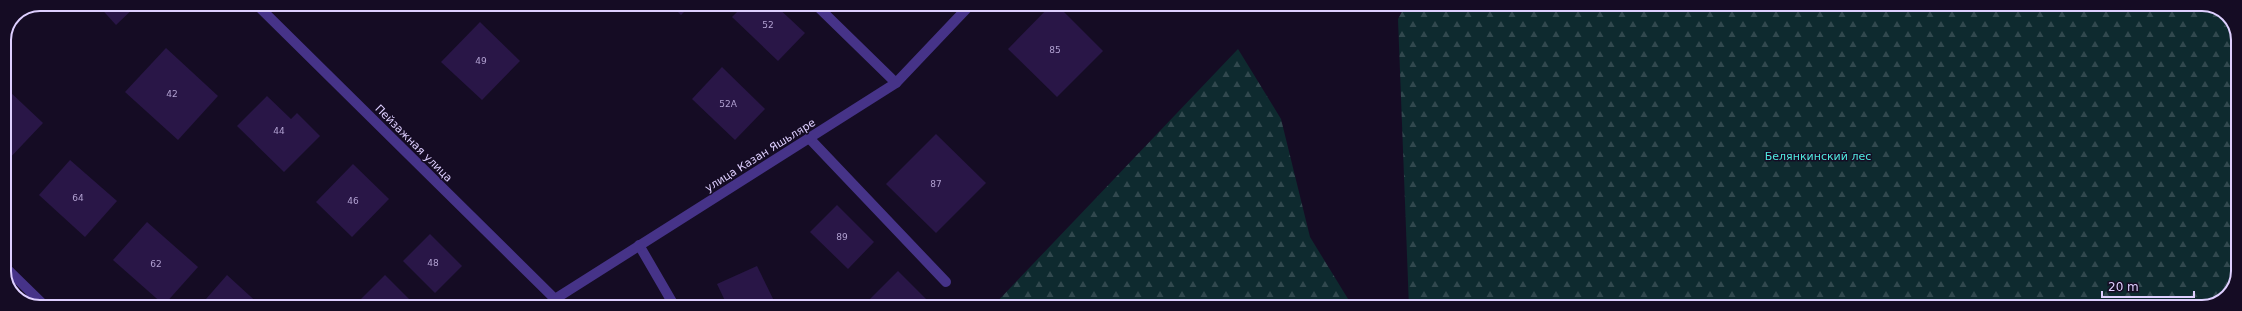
<svg xmlns="http://www.w3.org/2000/svg" width="2242" height="311" viewBox="0 0 2242 311" font-family="'DejaVu Sans',sans-serif">
  <defs>
    <pattern id="forest-firs" width="22" height="20" patternUnits="userSpaceOnUse"><rect width="22" height="20" fill="#0e2a2f"/><path d="M5 1l3.5 6h-7zM16 11l3.5 6h-7z" fill="#31484e"/></pattern>
  </defs>
  <rect width="100%" height="100%" fill="#150c24"/>
  <!-- forest -->
  <g fill="url(#forest-firs)">
    <path d="M1406 4H2207L2228 15 2238 35V276L2226 298 2202 307H1409L1398 19Z"/>
    <path d="M1238 49 1281 119 1310 237 1353 307H992Z"/>
  </g>
  <!-- building -->
  <g fill="#291647">
    <path d="M97 4H138L116 25Z"/>
    <path d="M670 4H692L681 15Z"/>
    <path d="M745 4H774L805 33 778 61 732 17Z"/>
    <path d="M1052 4H1056L1103 51 1057 97 1008 49Z"/>
    <path d="M480 22 520 61 482 100 441 62Z"/>
    <path d="M166 48 218 96 178 140 125 92Z"/>
    <path d="M722 67 765 109 735 140 692 99Z"/>
    <path d="M9 91 43 123 6 162 4 160V97Z"/>
    <path d="M267 96 291 119 297 113 320 136 284 172 237 126Z"/>
    <path d="M936 134 986 183 936 233 886 184Z"/>
    <path d="M70 160 117 201 85 237 39 195Z"/>
    <path d="M353 164 389 199 352 237 316 202Z"/>
    <path d="M837 205 874 242 848 269 810 232Z"/>
    <path d="M147 222 198 267 164 305 113 260Z"/>
    <path d="M430 234 462 266 435 293 403 261Z"/>
    <path d="M757 266 777 307H728L717 284Z"/>
    <path d="M898 271 927 300 920 307H862Z"/>
    <path d="M227 275 262 307H199Z"/>
    <path d="M385 275 417 307H362L358 302Z"/>
  </g>
  <g fill="none" stroke-linecap="round" stroke-linejoin="round">
    <!-- minor -->
    <g stroke="#463388" stroke-width="10">
      <path d="M256 4 555 299"/>
      <path d="M815 4 896 83"/>
      <path d="M809 138 946 282"/>
      <path d="M639 245 675 307"/>
      <path d="M4 266 46 307"/>
      <path d="M546 307 555 299 896 83 971 4"/>
    </g>
  </g>
  <g text-anchor="middle" stroke-width="3" stroke-linejoin="round" paint-order="stroke">
    <!-- number labels -->
    <g font-size="9" fill="#b1a1d1">
      <text x="768" y="28">52</text>
      <text x="1055" y="53">85</text>
      <text x="481" y="64">49</text>
      <text x="172" y="97">42</text>
      <text x="728" y="107">52А</text>
      <text x="279" y="134">44</text>
      <text x="936" y="187">87</text>
      <text x="78" y="201">64</text>
      <text x="353" y="204">46</text>
      <text x="842" y="240">89</text>
      <text x="433" y="266">48</text>
      <text x="156" y="267">62</text>
    </g>
    <!-- street labels -->
    <g font-size="11" fill="#decfff" stroke="#150c24">
      <text transform="translate(414 143) rotate(45)" y="4">Пейзажная улица</text>
      <text transform="translate(760 155) rotate(-32)" y="4">улица Казан Яшьляре</text>
    </g>
    <!-- park labels -->
    <g font-size="11" fill="#50eae0" stroke="#150c24">
      <text x="1818" y="160">Белянкинский лес</text>
    </g>
  </g>
  <!-- crop -->
  <path d="M0 0H2242V311H0ZM40 11H2202A29 29 0 0 1 2231 40V271A29 29 0 0 1 2202 300H40A29 29 0 0 1 11 271V40A29 29 0 0 1 40 11Z" fill="#150c24" fill-rule="evenodd"/>
  <path fill="none" stroke="#decfff" stroke-width="2" d="M40 11H2202A29 29 0 0 1 2231 40V271A29 29 0 0 1 2202 300H40A29 29 0 0 1 11 271V40A29 29 0 0 1 40 11Z"/>
  <!-- scale -->
  <path d="M2102 291v6h92v-6" fill="none" stroke="#decfff" stroke-width="2"/>
  <text x="2108" y="291" font-size="12" fill="#decfff" stroke="#150c24" stroke-width="3" paint-order="stroke">20 m</text>
</svg>
